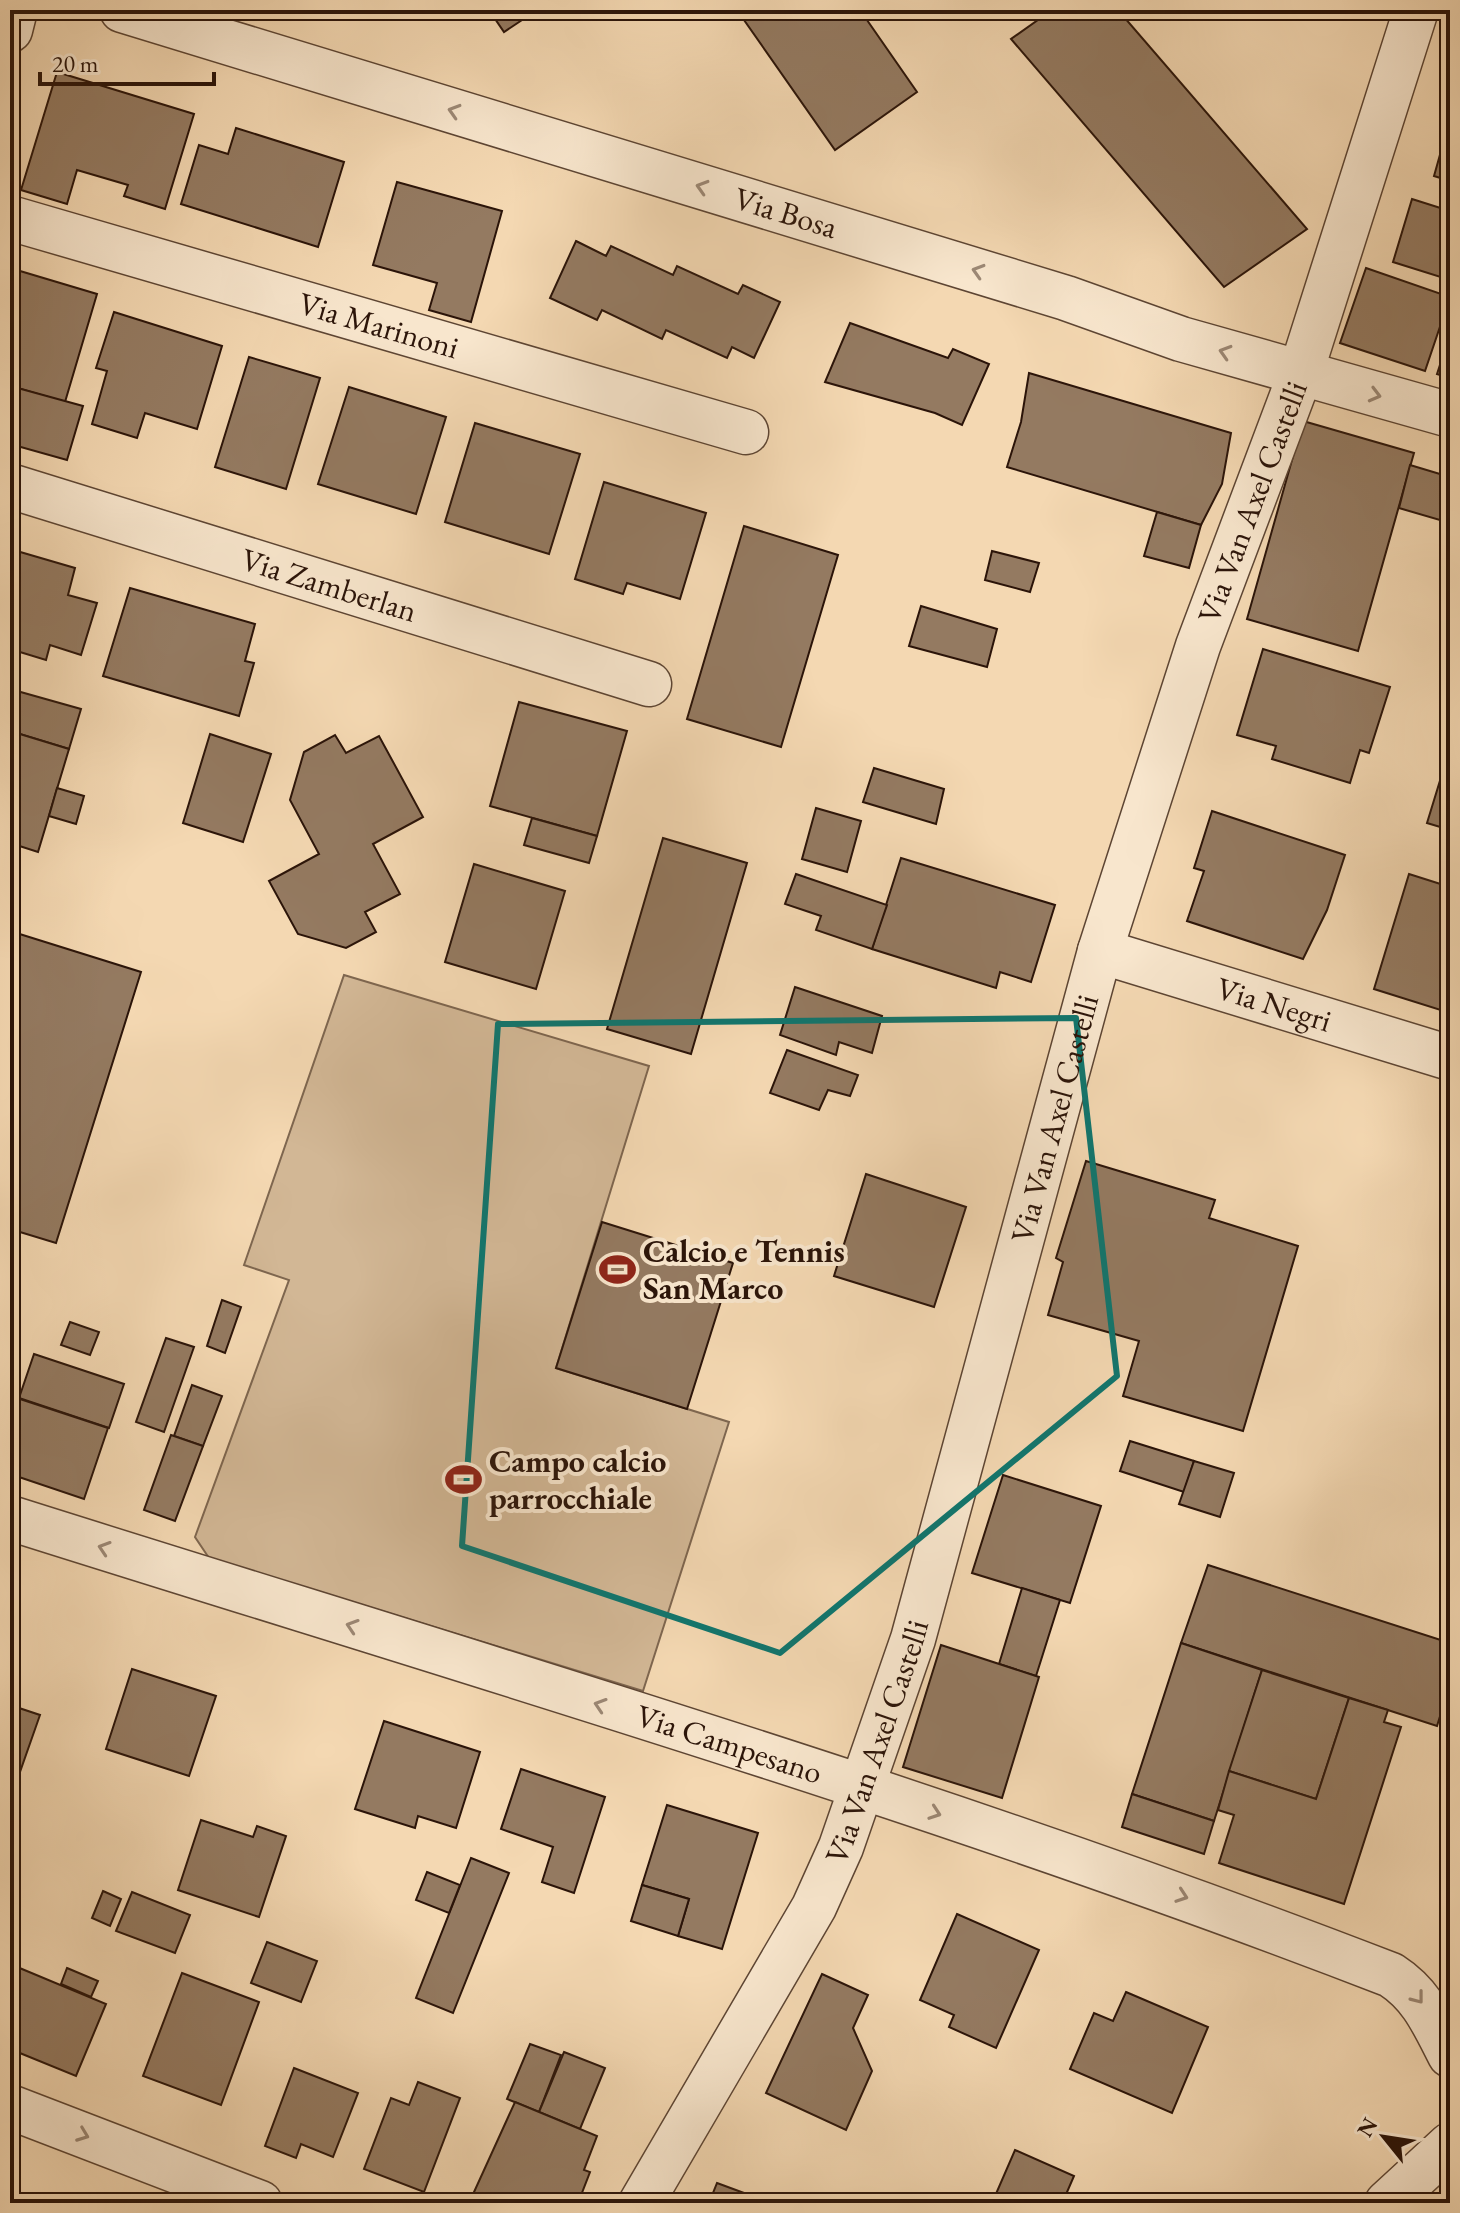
<svg xmlns="http://www.w3.org/2000/svg" width="1460" height="2213" viewBox="0 0 1460 2213" font-family="'EB Garamond',serif">
  <rect width="100%" height="100%" fill="#f4d8b2"/>
  <filter id="stains"><feTurbulence type="fractalNoise" baseFrequency=".0025" numOctaves="4"/><feColorMatrix values="0 0 0 0 .2 0 0 0 0 .09 0 0 0 0 .02 0 0 0 .5 -.17"/></filter>
  <radialGradient id="worn" r=".72"><stop offset=".6" stop-color="#630" stop-opacity="0"/><stop offset="1" stop-color="#630" stop-opacity=".3"/></radialGradient>
  <!-- green -->
  <path fill="#d2b795" stroke="#7e664f" stroke-width="2" d="M344 975 649 1066 556 1368 729 1422 643 1691 209 1558 195 1537 289 1280 244 1265Z"/>
  <!-- building -->
  <g fill="#947a61" stroke="#2b1409" stroke-width="2">
    <path d="M489 10H537L504 32Z"/>
    <path d="M737 10H860L917 92 835 150Z"/>
    <path d="M1052 10H1118L1307 229 1224 287 1011 39Z"/>
    <path d="M57 72 194 114 165 209 124 196 128 185 77 170 67 204 21 190Z"/>
    <path d="M1450 119V181L1434 176Z"/>
    <path d="M236 128 344 162 318 247 181 204 199 145 228 154Z"/>
    <path d="M397 182 502 211 471 322 429 310 437 283 373 265Z"/>
    <path d="M1412 199 1450 211V280L1393 262Z"/>
    <path d="M576 241 606 256 611 246 673 275 677 266 738 294 743 285 780 302 754 358 732 347 727 358 666 330 662 339 602 310 597 320 550 298Z"/>
    <path d="M10 268 97 294 65 402 14 387 15 380 10 379Z"/>
    <path d="M1366 268 1450 297 1425 371 1340 343Z"/>
    <path d="M114 312 222 346 197 429 145 413 137 438 92 424 107 371 96 368Z"/>
    <path d="M850 323 948 358 953 349 989 364 962 425 935 413 825 382Z"/>
    <path d="M1450 334V378L1437 374Z"/>
    <path d="M249 357 320 378 286 489 215 467Z"/>
    <path d="M1029 373 1231 433 1222 484 1201 525 1007 467 1021 422Z"/>
    <path d="M14 387 83 406 67 460 10 444V399Z"/>
    <path d="M349 387 446 417 416 514 318 484Z"/>
    <path d="M1303 421 1414 453 1358 651 1247 619Z"/>
    <path d="M475 423 580 454 549 554 445 522Z"/>
    <path d="M1410 465 1450 477V523L1399 508Z"/>
    <path d="M604 482 706 513 680 599 627 583 623 594 575 579Z"/>
    <path d="M1157 512 1201 525 1189 568 1144 556Z"/>
    <path d="M744 526 838 555 781 747 687 719Z"/>
    <path d="M10 549 75 568 68 595 97 603 81 655 50 645 46 660 10 649Z"/>
    <path d="M992 551 1039 563 1030 592 985 580Z"/>
    <path d="M130 588 255 624 245 661 254 663 239 716 103 676Z"/>
    <path d="M921 606 997 629 987 667 909 646Z"/>
    <path d="M1263 649 1390 687 1369 753 1360 750 1350 783 1272 759 1276 746 1237 735Z"/>
    <path d="M10 689 81 709 69 749 10 731Z"/>
    <path d="M519 702 627 731 597 836 490 806Z"/>
    <path d="M10 731 69 749 38 852 10 843Z"/>
    <path d="M210 734 271 754 243 842 183 823Z"/>
    <path d="M335 735 346 753 379 736 423 817 373 844 400 894 365 912 376 932 346 948 298 934 269 881 319 854 290 800 304 752Z"/>
    <path d="M1450 748V830L1427 823Z"/>
    <path d="M874 768 944 789 936 824 863 802Z"/>
    <path d="M57 788 84 796 76 824 49 816Z"/>
    <path d="M816 808 861 821 847 872 802 859Z"/>
    <path d="M1212 811 1345 855 1327 910 1303 959 1187 921 1204 871 1194 868Z"/>
    <path d="M532 818 597 836 589 863 524 845Z"/>
    <path d="M663 838 747 863 691 1054 607 1029Z"/>
    <path d="M901 858 1055 905 1031 982 1000 972 996 988 872 949Z"/>
    <path d="M474 864 565 891 536 989 445 962Z"/>
    <path d="M796 874 887 905 872 949 816 930 821 916 785 904Z"/>
    <path d="M1409 874 1450 887V1013L1374 989Z"/>
    <path d="M10 931 141 972 56 1243 10 1229Z"/>
    <path d="M795 987 882 1016 872 1053 839 1042 836 1055 780 1035Z"/>
    <path d="M787 1050 858 1075 850 1096 828 1090 819 1110 770 1093Z"/>
    <path d="M1086 1161 1215 1200 1209 1218 1298 1246 1243 1431 1123 1396 1139 1341 1048 1315 1063 1262 1056 1258Z"/>
    <path d="M866 1174 966 1207 934 1307 834 1276Z"/>
    <path d="M602 1222 733 1263 687 1409 556 1368Z"/>
    <path d="M222 1300 241 1307 225 1353 207 1346Z"/>
    <path d="M70 1322 99 1332 90 1355 61 1345Z"/>
    <path d="M166 1338 194 1347 164 1432 136 1422Z"/>
    <path d="M34 1354 124 1384 109 1428 19 1398Z"/>
    <path d="M192 1385 222 1396 203 1446 174 1436Z"/>
    <path d="M20 1399 108 1428 84 1499 10 1474V1429Z"/>
    <path d="M171 1435 203 1446 175 1521 144 1510Z"/>
    <path d="M1130 1441 1194 1461 1184 1492 1120 1471Z"/>
    <path d="M1194 1461 1234 1473 1220 1517 1179 1504Z"/>
    <path d="M1003 1475 1101 1506 1070 1603 972 1573Z"/>
    <path d="M1208 1565 1450 1643V1684L1437 1726 1181 1643Z"/>
    <path d="M1022 1588 1060 1600 1036 1676 999 1664Z"/>
    <path d="M1181 1643 1262 1670 1214 1821 1132 1794Z"/>
    <path d="M941 1645 1039 1677 1002 1798 903 1767Z"/>
    <path d="M132 1669 216 1696 189 1776 106 1749Z"/>
    <path d="M1262 1670 1349 1698 1316 1799 1229 1771Z"/>
    <path d="M1349 1698 1388 1710 1384 1722 1401 1727 1344 1904 1219 1863 1234 1815 1218 1810 1229 1771 1316 1799Z"/>
    <path d="M10 1705 40 1715 14 1789 10 1787Z"/>
    <path d="M384 1721 480 1752 456 1828 418 1816 415 1828 355 1809Z"/>
    <path d="M521 1769 605 1797 574 1893 542 1882 553 1847 501 1829Z"/>
    <path d="M1132 1794 1214 1821 1204 1854 1122 1827Z"/>
    <path d="M667 1805 758 1833 722 1949 678 1936 689 1899 642 1885Z"/>
    <path d="M201 1820 253 1837 257 1826 286 1836 259 1917 178 1890Z"/>
    <path d="M471 1858 509 1873 453 2013 416 1998Z"/>
    <path d="M427 1872 460 1885 449 1913 416 1900Z"/>
    <path d="M642 1885 689 1899 678 1936 631 1921Z"/>
    <path d="M103 1891 121 1899 110 1926 92 1918Z"/>
    <path d="M132 1892 190 1915 175 1953 116 1931Z"/>
    <path d="M957 1914 1039 1950 996 2048 949 2027 954 2015 920 2000Z"/>
    <path d="M267 1942 317 1961 301 2002 251 1983Z"/>
    <path d="M10 1964 106 2004 76 2076 10 2049Z"/>
    <path d="M67 1968 98 1981 91 1997 61 1984Z"/>
    <path d="M182 1973 259 2002 221 2105 143 2076Z"/>
    <path d="M822 1974 868 1995 853 2028 872 2071 846 2130 766 2093Z"/>
    <path d="M1126 1992 1208 2027 1172 2113 1070 2069 1094 2013 1113 2021Z"/>
    <path d="M530 2044 561 2055 539 2112 507 2099Z"/>
    <path d="M564 2052 605 2068 580 2129 539 2112Z"/>
    <path d="M294 2068 358 2093 333 2157 301 2144 296 2158 265 2146Z"/>
    <path d="M418 2082 460 2098 424 2192 364 2169 391 2098 409 2105Z"/>
    <path d="M515 2102 597 2136 584 2170 590 2172 578 2203H469Z"/>
    <path d="M1015 2150 1074 2176 1064 2199 1072 2203H992Z"/>
    <path d="M717 2183 771 2203H709Z"/>
  </g>
  <g fill="none" stroke-linecap="round" stroke-linejoin="round">
    <defs>
      <g id="minor">
        <path id="s1" d="M122 10 1066 298 1181 339 1450 415"/>
        <path d="M10 30 15 10"/>
        <path id="s2" d="M10 218 746 432"/>
        <path id="s3" d="M10 486 649 684"/>
        <path id="s4" d="M1100 951 1450 1058"/>
        <path id="s5" d="M10 1518C472 1664 939 1800 1391 1975 1422 1995 1433 2022 1450 2055"/>
        <path d="M10 2107 260 2203"/>
        <path id="s6" d="M641 2203 814 1907 841 1847 913 1639 1100 951 1198 646 1300 375 1416 10"/>
        <path d="M1387 2203 1450 2145"/>
      </g>
    </defs>
    <!-- minor casing -->
    <use href="#minor" stroke="#5d4533" stroke-width="47"/>
    <!-- minor -->
    <use href="#minor" stroke="#f8e6cd" stroke-width="44"/>
  </g>
  <!-- one-way arrows -->
  <defs><path id="oneway-chevron" d="M-2-3.5L2.5 0L-2 3.5" fill="none" stroke-width="1.6" stroke-linecap="round" stroke-linejoin="round" transform="scale(2)"/></defs>
  <g stroke="#9c8875">
    <use href="#oneway-chevron" transform="translate(454 111) rotate(-163)"/>
    <use href="#oneway-chevron" transform="translate(702 187) rotate(-163)"/>
    <use href="#oneway-chevron" transform="translate(978 271) rotate(-163)"/>
    <use href="#oneway-chevron" transform="translate(1225 352) rotate(-163)"/>
    <use href="#oneway-chevron" transform="translate(1375 395) rotate(15)"/>
    <use href="#oneway-chevron" transform="translate(104 1548) rotate(-162)"/>
    <use href="#oneway-chevron" transform="translate(352 1626) rotate(-162)"/>
    <use href="#oneway-chevron" transform="translate(600 1705) rotate(-162)"/>
    <use href="#oneway-chevron" transform="translate(935 1813) rotate(19)"/>
    <use href="#oneway-chevron" transform="translate(1182 1896) rotate(19)"/>
    <use href="#oneway-chevron" transform="translate(1418 1998) rotate(52)"/>
    <use href="#oneway-chevron" transform="translate(83 2135) rotate(21)"/>
  </g>
  <!-- marked area -->
  <path fill="none" stroke="#0f766e" stroke-width="6" stroke-linejoin="round" d="M1076 1018 1117 1376 780 1653 462 1546 498 1024Z"/>
  <!-- icons -->
  <defs>
    <symbol id="stadium-bare" viewBox="-9 -9 18 18"><path d="M0-5a6.5 5 0 1 0 0 10a6.5 5 0 1 0 0-10ZM-3.5-1.8h7v3.6h-7Z" fill="#8f2418" stroke="#f8e6cd" stroke-width="2.5" paint-order="stroke"/></symbol>
  </defs>
  <g fill-rule="evenodd">
    <use href="#stadium-bare" x="592" y="1244" width="51" height="51"/>
    <use href="#stadium-bare" x="438" y="1454" width="51" height="51"/>
  </g>
  <g text-anchor="middle" stroke-width="8" stroke-linejoin="round" paint-order="stroke">
    <!-- street labels -->
    <g font-size="32" fill="#2b1409" stroke="#f8e6cd">
      <text dy="11" stroke="none"><textPath href="#s1" startOffset="694">Via Bosa</textPath></text>
      <text dy="11" stroke="none"><textPath href="#s2" startOffset="384">Via Marinoni</textPath></text>
      <text dy="11" stroke="none"><textPath href="#s6" startOffset="1816">Via Van Axel Castelli</textPath></text>
      <text dy="11" stroke="none"><textPath href="#s3" startOffset="334">Via Zamberlan</textPath></text>
      <text dy="11" stroke="none"><textPath href="#s4" startOffset="182">Via Negri</textPath></text>
      <text dy="11" stroke="none"><textPath href="#s6" startOffset="1168">Via Van Axel Castelli</textPath></text>
      <text dy="11" stroke="none"><textPath href="#s6" startOffset="520">Via Van Axel Castelli</textPath></text>
      <text dy="11" stroke="none"><textPath href="#s5" startOffset="754">Via Campesano</textPath></text>
    </g>
    <!-- poi labels -->
    <g font-size="32" font-weight="bold" fill="#2b1409" stroke="#f8e6cd" text-anchor="start">
      <text x="643" y="1262">Calcio e Tennis<tspan x="643" dy="37">San Marco</tspan></text>
      <text x="489" y="1472">Campo calcio<tspan x="489" dy="37">parrocchiale</tspan></text>
    </g>
  </g>
  <!-- margin -->
  <rect width="1460" height="2213" fill="none" stroke="#f4d8b2" stroke-width="40"/>
  <rect x="12" y="12" width="1436" height="2189" fill="none" stroke="#2b1409" stroke-width="4"/>
  <rect x="20" y="20" width="1420" height="2173" fill="none" stroke="#2b1409" stroke-width="2"/>
  <!-- north arrow -->
  <g transform="translate(1384 2137) rotate(300)" stroke="#f8e6cd" stroke-width="6" paint-order="stroke">
  <path d="M0-6L14 30L0 20L-14 30Z" fill="#2b1409"/>
  <text y="-12" font-size="22" font-weight="bold" text-anchor="middle" fill="#2b1409">N</text>
  </g>
  <!-- scale -->
  <path d="M40 72v12h174v-12" fill="none" stroke="#2b1409" stroke-width="4"/>
  <text x="52" y="72" font-size="24" fill="#2b1409" stroke="#f8e6cd" stroke-width="6" paint-order="stroke">20 m</text>
  <rect width="100%" height="100%" filter="url(#stains)"/>
  <rect width="100%" height="100%" fill="url(#worn)"/>
</svg>
